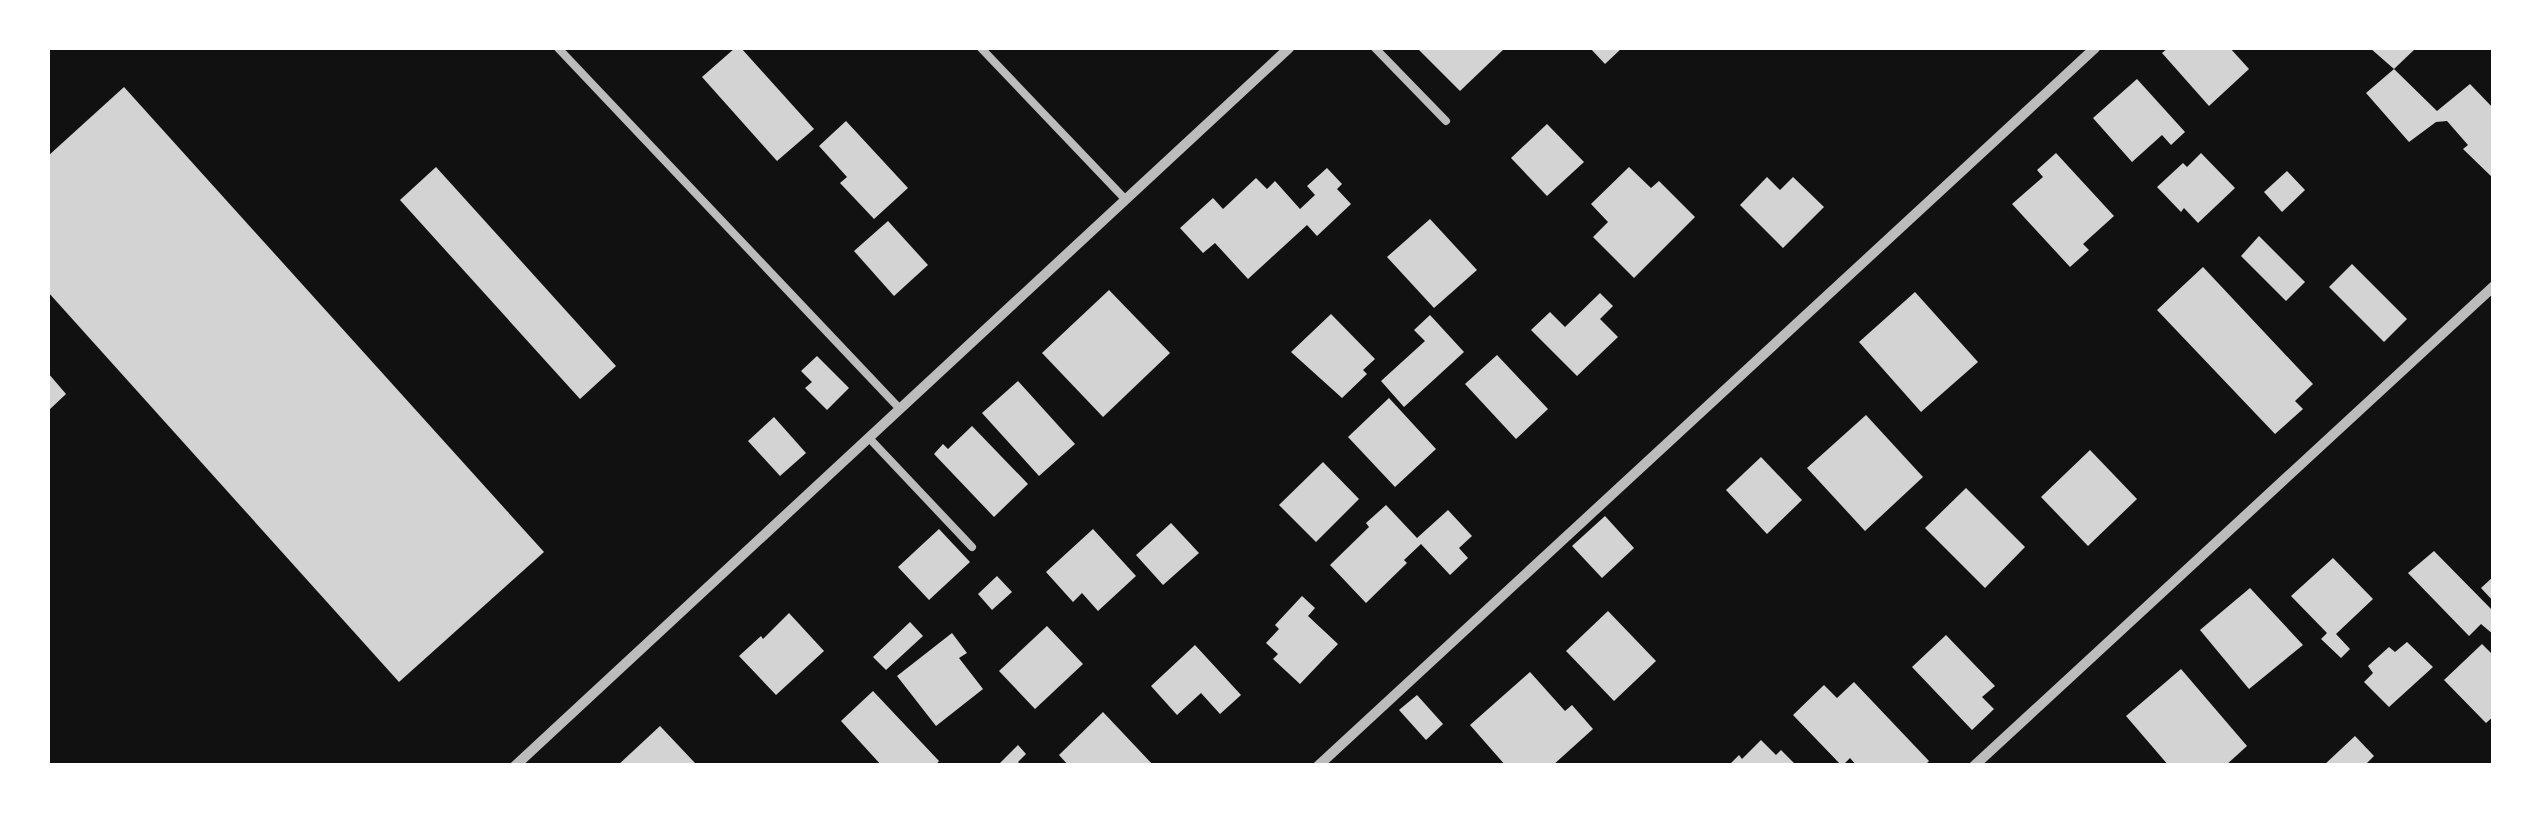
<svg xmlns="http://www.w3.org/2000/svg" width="2541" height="813" viewBox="0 0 2541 813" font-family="'Archivo Narrow',sans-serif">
  <rect width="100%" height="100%" fill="#111"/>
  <!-- building -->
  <g fill="#d3d3d3">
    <path d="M735 48H741L814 129 777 161 702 77Z"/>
    <path d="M1417 48H1505L1460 91Z"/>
    <path d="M1590 48H1622L1605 64Z"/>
    <path d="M2168 48H2230L2249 69 2209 106 2162 53Z"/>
    <path d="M2370 48H2416L2394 69Z"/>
    <path d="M2394 69 2437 111 2470 84 2494 109V179L2463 149 2468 145 2447 121 2436 122 2409 142 2366 93Z"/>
    <path d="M2137 79 2185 132 2171 145 2162 135 2132 162 2093 118Z"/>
    <path d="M124 87 544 552 399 682 48 292V156Z"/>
    <path d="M846 121 908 188 874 219 840 183 847 177 819 146Z"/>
    <path d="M1547 124 1584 162 1547 196 1511 158Z"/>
    <path d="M2056 153 2114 216 2083 244 2089 250 2070 267 2012 204 2043 177 2037 170Z"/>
    <path d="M2201 153 2235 188 2198 223 2184 208 2181 212 2157 187 2183 163 2187 167Z"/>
    <path d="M436 167 616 366 580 399 400 200Z"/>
    <path d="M1629 167 1651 188 1659 181 1695 217 1634 278 1593 237 1608 222 1591 204Z"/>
    <path d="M1327 168 1342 184 1337 189 1351 204 1317 236 1307 225 1248 279 1215 243 1203 253 1180 228 1213 198 1223 209 1256 178 1267 189 1275 181 1300 209 1315 195 1307 186Z"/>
    <path d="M2287 171 2305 190 2282 212 2264 192Z"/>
    <path d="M1767 177 1780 190 1793 177 1824 207 1783 248 1740 205Z"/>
    <path d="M1430 219 1477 270 1434 308 1387 257Z"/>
    <path d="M888 221 928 265 894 296 854 251Z"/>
    <path d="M2259 236 2305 282 2286 301 2241 256Z"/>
    <path d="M2352 264 2407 319 2384 342 2329 287Z"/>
    <path d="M2203 267 2313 384 2295 401 2303 409 2275 434 2157 310Z"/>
    <path d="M1109 290 1170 353 1103 417 1042 353Z"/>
    <path d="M1915 292 1978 362 1921 412 1859 342Z"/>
    <path d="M1600 293 1613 306 1600 319 1618 337 1577 376 1531 330 1550 312 1565 327Z"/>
    <path d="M1331 314 1375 359 1363 370 1367 374 1342 398 1291 352Z"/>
    <path d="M1430 315 1464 352 1404 407 1381 381 1425 341 1414 330Z"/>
    <path d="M1497 355 1548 409 1516 439 1465 384Z"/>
    <path d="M817 356 849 388 827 410 805 388 812 382 801 371Z"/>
    <path d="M48 373 66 394 48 411Z"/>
    <path d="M1018 381 1075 444 1039 476 982 413Z"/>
    <path d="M1389 398 1436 449 1395 487 1348 437Z"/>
    <path d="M1866 415 1923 477 1865 531 1807 468Z"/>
    <path d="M774 417 806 453 780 476 748 441Z"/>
    <path d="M972 426 1028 484 994 517 934 454 943 444 948 449Z"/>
    <path d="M2090 450 2137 499 2088 546 2041 497Z"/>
    <path d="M1761 457 1802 500 1767 534 1726 490Z"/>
    <path d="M1323 462 1359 499 1316 542 1279 505Z"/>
    <path d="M1966 488 2025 547 1985 588 1925 528Z"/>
    <path d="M1386 505 1417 538 1448 510 1472 536 1459 548 1468 558 1450 575 1421 544 1404 560 1407 563 1366 603 1330 565 1369 527 1366 523Z"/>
    <path d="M1605 516 1634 548 1602 578 1572 546Z"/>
    <path d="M1171 523 1199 553 1163 585 1136 555Z"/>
    <path d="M939 529 970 562 929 600 898 567Z"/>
    <path d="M1093 529 1136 576 1098 611 1082 593 1073 602 1046 572Z"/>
    <path d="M2434 551 2494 612V635L2481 624 2469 636 2408 573Z"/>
    <path d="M2333 558 2373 599 2336 634 2350 649 2341 658 2321 639 2327 633 2291 596Z"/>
    <path d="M997 576 1012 592 992 610 978 594Z"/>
    <path d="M2494 576V602L2481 588Z"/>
    <path d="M2250 588 2303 645 2249 689 2200 630Z"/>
    <path d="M1302 596 1315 608 1308 616 1338 644 1300 684 1273 659 1278 654 1266 643 1279 629 1275 625Z"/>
    <path d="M1608 611 1656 661 1614 701 1566 651Z"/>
    <path d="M789 613 824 651 776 695 739 656 761 636 763 639Z"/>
    <path d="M910 622 923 636 886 670 873 657Z"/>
    <path d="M1047 626 1083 664 1035 709 999 671Z"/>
    <path d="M952 633 967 653 959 658 983 689 936 726 897 676Z"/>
    <path d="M1946 635 1995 686 1982 697 1994 709 1972 730 1912 667Z"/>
    <path d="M2407 642 2433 667 2389 707 2364 682 2373 673 2368 666 2389 647 2395 652Z"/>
    <path d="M2482 644 2494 656V716L2486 723 2444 680Z"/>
    <path d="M1195 645 1241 695 1220 714 1201 693 1177 715 1151 686Z"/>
    <path d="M2181 669 2247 746 2225 766H2169L2126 716Z"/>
    <path d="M1530 672 1565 711 1572 705 1593 729 1552 766H1506L1470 725Z"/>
    <path d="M1854 682 1929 761 1924 766H1857L1850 758 1842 766 1793 715 1824 685 1837 698Z"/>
    <path d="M873 691 939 761 935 766H882L841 721Z"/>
    <path d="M1417 695 1443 724 1426 740 1399 710Z"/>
    <path d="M1103 712 1154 766H1069L1059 755Z"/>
    <path d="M660 726 695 763 617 766Z"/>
    <path d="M2355 736 2374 756 2364 766H2323Z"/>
    <path d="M1761 740 1776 755 1781 750 1797 766H1728L1739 755 1742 759Z"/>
    <path d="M1018 745 1026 754 1018 762 1022 766H997Z"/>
  </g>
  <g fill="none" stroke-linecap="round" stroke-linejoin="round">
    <!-- service -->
    <g stroke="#bcbcbc" stroke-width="8">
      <path d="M558 48 900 409"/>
      <path d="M981 48 1125 199"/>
      <path d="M1375 48 1446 121"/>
      <path d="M869 438 972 547"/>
    </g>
    <!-- minor -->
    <g stroke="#bcbcbc" stroke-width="10">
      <path d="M515 766 1289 48"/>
      <path d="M1318 766 2095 48"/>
      <path d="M1974 766 2494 286"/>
    </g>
  </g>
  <!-- border -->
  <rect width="2541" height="813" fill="none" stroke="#ffffff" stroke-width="100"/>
</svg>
